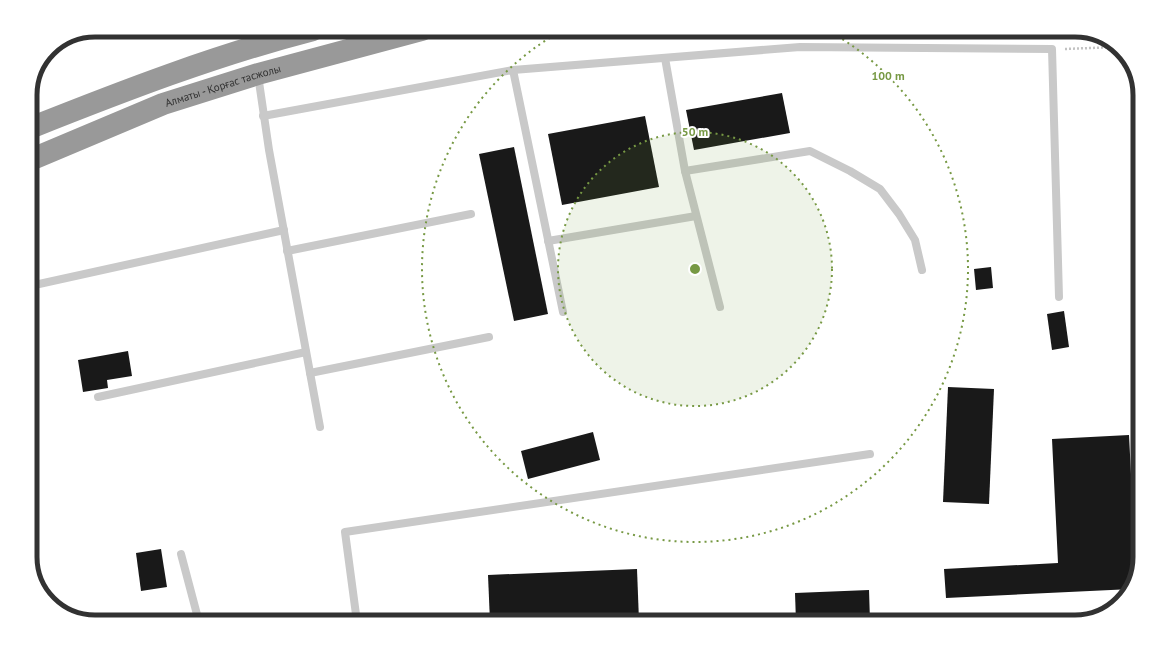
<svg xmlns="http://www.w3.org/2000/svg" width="1170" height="652" viewBox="0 0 1170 652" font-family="'PT Sans',sans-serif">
  <rect width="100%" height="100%" fill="#fff"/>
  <!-- building -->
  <g fill="#191919">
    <path d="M782 93 790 133 694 150 686 110Z"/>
    <path d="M645 116 659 187 562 205 548 134Z"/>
    <path d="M514 147 548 314 514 321 479 154Z"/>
    <path d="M991 267 993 288 976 290 974 269Z"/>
    <path d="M1064 311 1069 347 1052 350 1047 314Z"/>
    <path d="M128 351 132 376 107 380 108 388 83 392 78 360Z"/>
    <path d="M948 387 994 389 989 504 943 502Z"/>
    <path d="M593 432 600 460 528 479 521 451Z"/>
    <path d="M1129 435 1136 572 1132 589 946 598 944 569 1058 563 1052 439Z"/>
    <path d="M161 549 167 587 141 591 136 553Z"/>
    <path d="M637 569 639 621 490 622 488 575Z"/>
    <path d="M869 590 870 622H796L795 593Z"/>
    <path d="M174 616 175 622H148V620Z"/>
  </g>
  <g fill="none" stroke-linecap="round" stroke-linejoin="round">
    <!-- path -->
    <path stroke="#c2c2c2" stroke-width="2.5" stroke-dasharray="2 2" stroke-linecap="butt" d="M1065 49 1116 47"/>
    <!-- service -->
    <g stroke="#c9c9c9" stroke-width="8">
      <path d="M665 58 685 171 720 307"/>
      <path d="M513 70 800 47 1052 49 1059 297"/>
      <path d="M258 75 269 150 320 427"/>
      <path d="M263 116 513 70 563 312"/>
      <path d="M685 171 810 151 850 171 880 189 899 214 915 240 922 270"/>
      <path d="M548 241 696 216"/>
      <path d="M287 251 471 214"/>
      <path d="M30 286 284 230"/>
      <path d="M310 373 489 337"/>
      <path d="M98 397 306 352"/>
      <path d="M181 554 199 622"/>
      <path d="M357 622 345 532 870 454"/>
    </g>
    <!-- motorway -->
    <g stroke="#999" stroke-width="22">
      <path d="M30 128C123 91 216 55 313 30"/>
      <path id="s1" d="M30 160 163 104 258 74 422 30"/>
    </g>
  </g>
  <!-- distance rings -->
  <circle cx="695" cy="269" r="137" fill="#794" fill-opacity=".12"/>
  <g fill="none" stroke="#794" stroke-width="2" stroke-dasharray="2 4">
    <circle cx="695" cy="269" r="137"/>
    <path d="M827 30A273 273 0 1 1 563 30"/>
  </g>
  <g text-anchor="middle" stroke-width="4" stroke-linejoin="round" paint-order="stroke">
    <!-- street labels -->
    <g font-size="11" fill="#323232" stroke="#fff">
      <text dy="4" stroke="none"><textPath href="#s1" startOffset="207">Алматы - Қорғас тасжолы</textPath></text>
    </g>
  </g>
  <!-- crop -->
  <path d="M0 0H1170V652H0ZM95 37H1075A58 58 0 0 1 1133 95V557A58 58 0 0 1 1075 615H95A58 58 0 0 1 37 557V95A58 58 0 0 1 95 37Z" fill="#fff" fill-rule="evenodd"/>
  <path fill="none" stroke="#323232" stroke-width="5" d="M95 37H1075A58 58 0 0 1 1133 95V557A58 58 0 0 1 1075 615H95A58 58 0 0 1 37 557V95A58 58 0 0 1 95 37Z"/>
  <circle cx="695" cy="269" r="6" fill="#794" stroke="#fff" stroke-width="2"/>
  <g font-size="12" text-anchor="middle" font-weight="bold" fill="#794" stroke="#fff" stroke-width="4" stroke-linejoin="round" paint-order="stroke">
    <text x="888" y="80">100 m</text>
    <text x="695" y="136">50 m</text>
  </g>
</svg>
